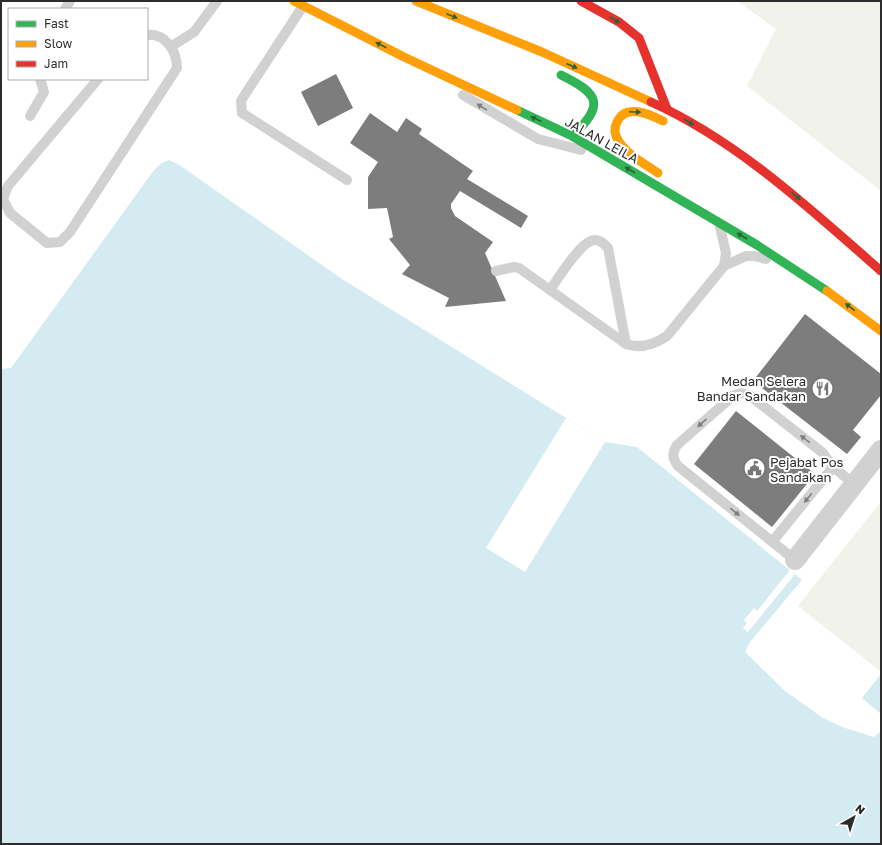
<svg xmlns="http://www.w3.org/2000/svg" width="882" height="845" viewBox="0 0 882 845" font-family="'Golos Text',sans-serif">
  <rect width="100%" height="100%" fill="#fff"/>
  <!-- green -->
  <g fill="#f1f3ea">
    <path d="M737 1H881V191L747 86 776 29Z"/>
    <path d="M879 504 881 506V672L798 606Z"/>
  </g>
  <!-- water -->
  <g fill="#d4ebf2">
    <path d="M169 160 178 164 342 279 605 442 637 447 802 580 750 642 745 652 785 691 823 718 842 727 874 737 881 731V844H1V369L11 368 154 170 162 163Z"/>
    <path d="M881 674V714L862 698Z"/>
  </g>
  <!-- pier -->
  <g fill="#fff">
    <path d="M566 418 605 442 525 572 486 548Z"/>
    <path d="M790 570 795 574 748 632 743 628 747 623 744 620 754 608 757 611Z"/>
  </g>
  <!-- building -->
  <g fill="#7d7d7d">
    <path d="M336 74 353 108 318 126 301 92Z"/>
    <path d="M370 113 397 132 406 118 422 129 419 134 473 171 467 179 528 216 521 228 460 191 451 204V208L455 216 493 242 485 253 506 301 445 307 449 298 402 274 410 265 389 239 393 237 387 208 368 209V177L378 162 350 143Z"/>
    <path d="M805 314 881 374V395L853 430 861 437 847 454 753 381Z"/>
    <path d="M736 411 815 474 772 527 694 464Z"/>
  </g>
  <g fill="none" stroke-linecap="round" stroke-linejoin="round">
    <!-- lane -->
    <g stroke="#d1d1d1" stroke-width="10">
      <path d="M303 6 244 96 241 101 242 113 347 180"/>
      <path d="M65 9 70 1"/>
      <path d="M172 46 194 32 217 1"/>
      <path d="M98 79 8 186 3 199 10 213 47 243 60 242 70 232 177 68C177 52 166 33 147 35"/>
      <path d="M463 95 538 139 581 150"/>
      <path d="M30 116 44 92 40 79"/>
      <path d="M720 227 726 253 724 266"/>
      <path d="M496 271 514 267 519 268 626 344C640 349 655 344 667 336L724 266 746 256H754L766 259"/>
      <path d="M550 290C558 279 581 240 595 240 601 240 604 244 608 248L626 344"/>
      <path d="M772 542 833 467"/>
      <path d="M795 560 678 466C672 458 672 453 677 445L734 395 741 393 749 395 823 453 833 467 854 484"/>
    </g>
    <!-- street -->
    <path stroke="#d1d1d1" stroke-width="20" d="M795 560 881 450"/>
    <!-- fast -->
    <g stroke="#30b455" stroke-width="9">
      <path d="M561 75C600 94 605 105 572 136"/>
      <path d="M517 110 572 136 757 245 827 291"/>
    </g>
    <!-- slow -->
    <g stroke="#ff9f0a" stroke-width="9">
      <path d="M294 1 404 57 517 110"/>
      <path d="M416 1 542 52 651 102"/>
      <path d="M658 173C645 164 626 154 618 140 615 135 614 128 617 122 626 103 649 114 663 121"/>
      <path d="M827 291 881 331"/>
    </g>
    <!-- jam -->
    <g stroke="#e5322d" stroke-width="9">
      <path d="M581 1 619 22 639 38 667 109"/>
      <path d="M651 102C738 141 810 209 881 271"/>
    </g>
  </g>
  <!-- one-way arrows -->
  <defs><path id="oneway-solid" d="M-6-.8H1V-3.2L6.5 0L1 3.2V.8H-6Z"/></defs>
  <g fill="#2e623c">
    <use href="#oneway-solid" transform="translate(452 16) rotate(22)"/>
    <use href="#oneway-solid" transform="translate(615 20) rotate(31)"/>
    <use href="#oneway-solid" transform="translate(381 45) rotate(-153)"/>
    <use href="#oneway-solid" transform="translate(572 66) rotate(24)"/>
    <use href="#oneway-solid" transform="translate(635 112) rotate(3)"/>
    <use href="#oneway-solid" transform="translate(536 119) rotate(-155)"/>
    <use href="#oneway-solid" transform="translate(689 122) rotate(31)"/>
    <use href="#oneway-solid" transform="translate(630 170) rotate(-150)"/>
    <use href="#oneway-solid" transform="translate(796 196) rotate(41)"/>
    <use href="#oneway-solid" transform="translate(742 236) rotate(-150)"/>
    <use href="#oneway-solid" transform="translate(850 307) rotate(-143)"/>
  </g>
  <g fill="#7e7e7e">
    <use href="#oneway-solid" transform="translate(482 107) rotate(-148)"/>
    <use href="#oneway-solid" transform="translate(702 423) rotate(138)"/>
    <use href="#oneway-solid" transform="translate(805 439) rotate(-142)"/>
    <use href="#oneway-solid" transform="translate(808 498) rotate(129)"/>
    <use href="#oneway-solid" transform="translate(735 512) rotate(39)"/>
  </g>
  <!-- icons -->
  <defs>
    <symbol id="restaurant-ring" viewBox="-11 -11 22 22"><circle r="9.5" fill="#fff" stroke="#767676" stroke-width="1.5"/><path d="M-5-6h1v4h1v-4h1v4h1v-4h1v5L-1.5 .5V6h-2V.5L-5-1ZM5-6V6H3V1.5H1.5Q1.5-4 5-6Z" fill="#767676"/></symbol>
    <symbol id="civic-ring" viewBox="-11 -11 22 22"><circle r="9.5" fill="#fff" stroke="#767676" stroke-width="1.5"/><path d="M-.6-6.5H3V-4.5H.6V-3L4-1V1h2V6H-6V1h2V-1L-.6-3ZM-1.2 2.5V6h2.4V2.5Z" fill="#767676"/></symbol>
  </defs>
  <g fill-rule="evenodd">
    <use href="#restaurant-ring" x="810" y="376" width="25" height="25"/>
    <use href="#civic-ring" x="742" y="456" width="25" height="25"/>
  </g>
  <g text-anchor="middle" stroke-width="4" stroke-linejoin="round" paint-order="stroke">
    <!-- street labels -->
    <g font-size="13" fill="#2c2c2c" stroke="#fff">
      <text transform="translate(602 140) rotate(29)" y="5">JALAN LEILA</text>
    </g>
    <!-- poi labels -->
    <g font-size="13" fill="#2c2c2c" stroke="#fff" text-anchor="end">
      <text x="806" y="386">Medan Selera<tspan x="806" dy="15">Bandar Sandakan</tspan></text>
      <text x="770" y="467" text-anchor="start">Pejabat Pos<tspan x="770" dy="15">Sandakan</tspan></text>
    </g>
  </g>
  <!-- border -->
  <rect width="882" height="845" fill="none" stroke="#2c2c2c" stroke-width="4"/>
  <!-- legend -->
  <rect x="8" y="8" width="140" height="72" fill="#ffffff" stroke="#ababab"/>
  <rect x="16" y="21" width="20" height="6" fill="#30b455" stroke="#ababab"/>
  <text x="44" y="28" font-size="12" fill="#2c2c2c">Fast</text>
  <rect x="16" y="41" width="20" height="6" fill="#ff9f0a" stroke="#ababab"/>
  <text x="44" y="48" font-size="12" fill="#2c2c2c">Slow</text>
  <rect x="16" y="61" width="20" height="6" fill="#e5322d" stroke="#ababab"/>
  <text x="44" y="68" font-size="12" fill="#2c2c2c">Jam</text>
  <!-- north arrow -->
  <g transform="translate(854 817) rotate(39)" stroke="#ffffff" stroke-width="3" paint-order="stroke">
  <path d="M0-3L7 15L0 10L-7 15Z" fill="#2c2c2c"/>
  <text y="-6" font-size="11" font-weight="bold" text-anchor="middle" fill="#2c2c2c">N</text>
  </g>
</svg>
